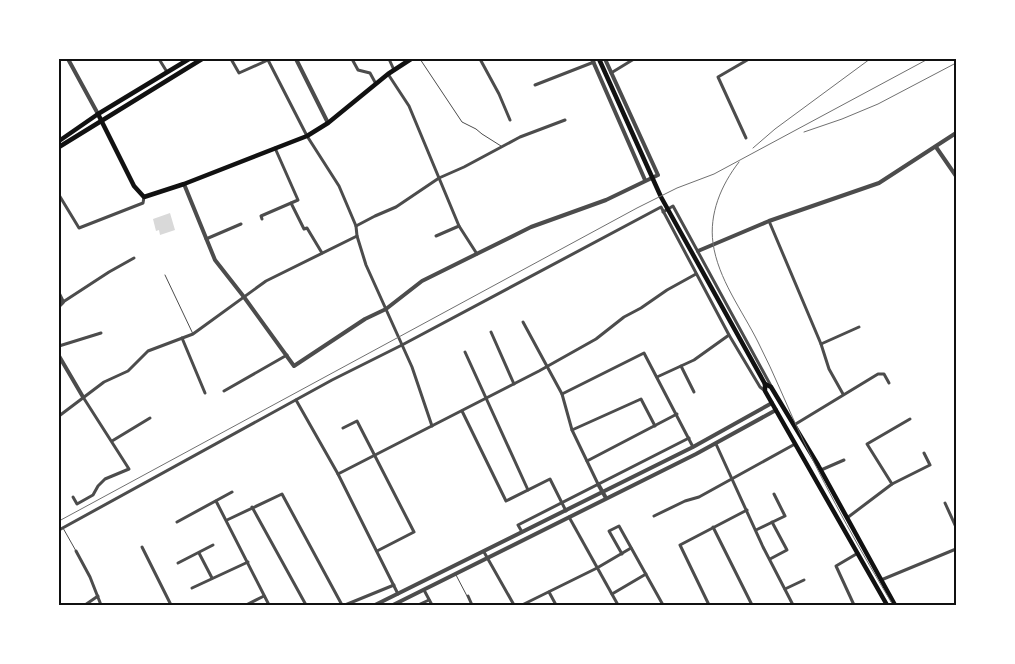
<svg xmlns="http://www.w3.org/2000/svg" width="1015" height="664" font-family="Figtree,sans-serif">
  <style>
    .water { fill: #d9d9d9 }
    .lines { fill: none; stroke-linecap: round; stroke-linejoin: round }
    .service { stroke: #4c4c4c; stroke-width: 1 }
    .minor { stroke: #4c4c4c; stroke-width: 3 }
    .tertiary { stroke: #4c4c4c; stroke-width: 4 }
    .secondary { stroke: #111; stroke-width: 4.5 }
    .primary { stroke: #111; stroke-width: 4.5 }
    .rail { stroke: #707070; stroke-width: 1 }
    .neatline { fill: none; stroke: #111; stroke-width: 2 }
  </style>
  <rect width="100%" height="100%" fill="#fff"/>
  <path class="water" d="M170 213 175 230 160 235 159 230 156 231 153 219Z"/>
  <g class="lines">
    <g class="service">
      <path d="M420 59 462 122 476 129 482 134 501 146"/>
      <path d="M165 275 193 334"/>
      <path d="M63 528 76 551"/>
      <path d="M456 575 467 596"/>
    </g>
    <g class="minor">
      <path d="M159 59 167 72"/>
      <path d="M231 59 239 73 268 60 307 136 339 186 356 226 357 236 366 265 412 367 432 426"/>
      <path d="M352 59 358 70 370 73 376 84"/>
      <path d="M389 59 394 70"/>
      <path d="M480 59 499 94 510 120"/>
      <path d="M611 73 634 59"/>
      <path d="M388 74 409 106 459 226 477 254"/>
      <path d="M535 85 594 62"/>
      <path d="M746 138 718 77 749 59"/>
      <path d="M59 195 79 228 143 203 144 197"/>
      <path d="M291 203 304 229 307 228 322 253"/>
      <path d="M663 212 673 206 771 386"/>
      <path d="M262 219 261 216 298 200 275 148"/>
      <path d="M769 221 821 344 829 369 843 394"/>
      <path d="M356 226 375 216 396 207 439 178 464 167 520 137 565 120"/>
      <path d="M436 236 459 226"/>
      <path d="M206 239 241 224"/>
      <path d="M63 302 109 272 134 258"/>
      <path d="M523 322 562 394 572 430 598 484"/>
      <path d="M491 332 514 384"/>
      <path d="M182 338 205 393"/>
      <path d="M821 344 859 327"/>
      <path d="M59 346 101 333"/>
      <path d="M465 352 528 490"/>
      <path d="M681 366 694 392"/>
      <path d="M657 377 694 360 729 335"/>
      <path d="M224 391 287 355"/>
      <path d="M562 394 644 353 693 447"/>
      <path d="M296 400 338 474 398 594"/>
      <path d="M462 411 506 501 550 479 566 511"/>
      <path d="M59 416 104 382 128 371 148 351 193 334 266 281 357 236"/>
      <path d="M794 425 878 374H884L889 383"/>
      <path d="M343 428 357 421 414 532 377 551"/>
      <path d="M572 430 641 399 655 426"/>
      <path d="M112 441 150 418"/>
      <path d="M716 444 763 547 793 605"/>
      <path d="M587 461 677 414"/>
      <path d="M821 470 844 460"/>
      <path d="M338 474 539 371 596 339 624 317 641 308 667 290 696 274"/>
      <path d="M892 484 867 444 910 419"/>
      <path d="M73 497 77 504 93 495 98 486 105 479 129 469 83 397"/>
      <path d="M216 501 269 605"/>
      <path d="M945 503 956 527"/>
      <path d="M252 507 306 605"/>
      <path d="M654 516 685 501 699 497 795 444"/>
      <path d="M569 517 618 605"/>
      <path d="M847 518 892 484 930 465 924 453"/>
      <path d="M227 520 282 494 342 605"/>
      <path d="M177 522 232 492"/>
      <path d="M713 527 752 605"/>
      <path d="M59 530 332 380 402 345 661 207 729 335 760 387 765 391"/>
      <path d="M756 530 785 516 774 494"/>
      <path d="M522 532 518 525 689 438"/>
      <path d="M142 547 171 605"/>
      <path d="M76 551 90 577 101 605"/>
      <path d="M484 552 514 605"/>
      <path d="M199 553 212 578"/>
      <path d="M622 554 609 531 619 526 663 605"/>
      <path d="M770 559 787 550 772 522"/>
      <path d="M178 563 213 545"/>
      <path d="M881 580 956 549"/>
      <path d="M192 588 248 562"/>
      <path d="M785 589 804 580"/>
      <path d="M424 590 432 605"/>
      <path d="M549 592 556 605"/>
      <path d="M612 594 646 574"/>
      <path d="M468 596 472 605"/>
      <path d="M85 605 98 596"/>
      <path d="M246 605 264 596"/>
      <path d="M345 605 394 585"/>
      <path d="M418 605 429 600"/>
      <path d="M522 605 597 568 631 548"/>
      <path d="M709 605 680 545 747 510"/>
      <path d="M854 605 836 566 858 553"/>
    </g>
    <g class="tertiary">
      <path d="M68 59 98 114"/>
      <path d="M296 59 328 123"/>
      <path d="M592 59 645 180"/>
      <path d="M936 147 956 176"/>
      <path d="M184 184 215 260 244 297 294 366 365 319 386 309 422 281 531 227 606 200 658 175 605 59"/>
      <path d="M698 251 769 221 879 183 956 133"/>
      <path d="M59 294 63 302 59 306"/>
      <path d="M59 356 83 397"/>
      <path d="M598 484 606 498"/>
      <path d="M375 605 693 447 772 403"/>
      <path d="M393 605 696 454 776 410"/>
    </g>
    <path class="secondary" d="M98 114 134 186 144 197 184 184 307 136 328 123 388 74 411 59"/>
    <g class="primary">
      <path d="M599 59 661 197 765 384V391L887 605"/>
      <path d="M59 141 98 114 189 59"/>
      <path d="M59 147 202 59"/>
      <path d="M765 384 771 387 818 465 895 605"/>
    </g>
    <g class="rail">
      <path d="M804 132 842 119 878 104 956 63"/>
      <path d="M753 148 775 129 870 59"/>
      <path d="M739 162C721 185 709 214 713 243 718 279 742 310 758 342 775 375 788 409 804 442 831 498 861 552 893 605"/>
      <path d="M59 521 637 208 677 188 714 174 928 59"/>
    </g>
  </g>
  <rect width="1015" height="664" fill="none" stroke="#ffffff" stroke-width="120"/>
  <rect x="60" y="60" width="895" height="544" class="neatline"/>
</svg>
